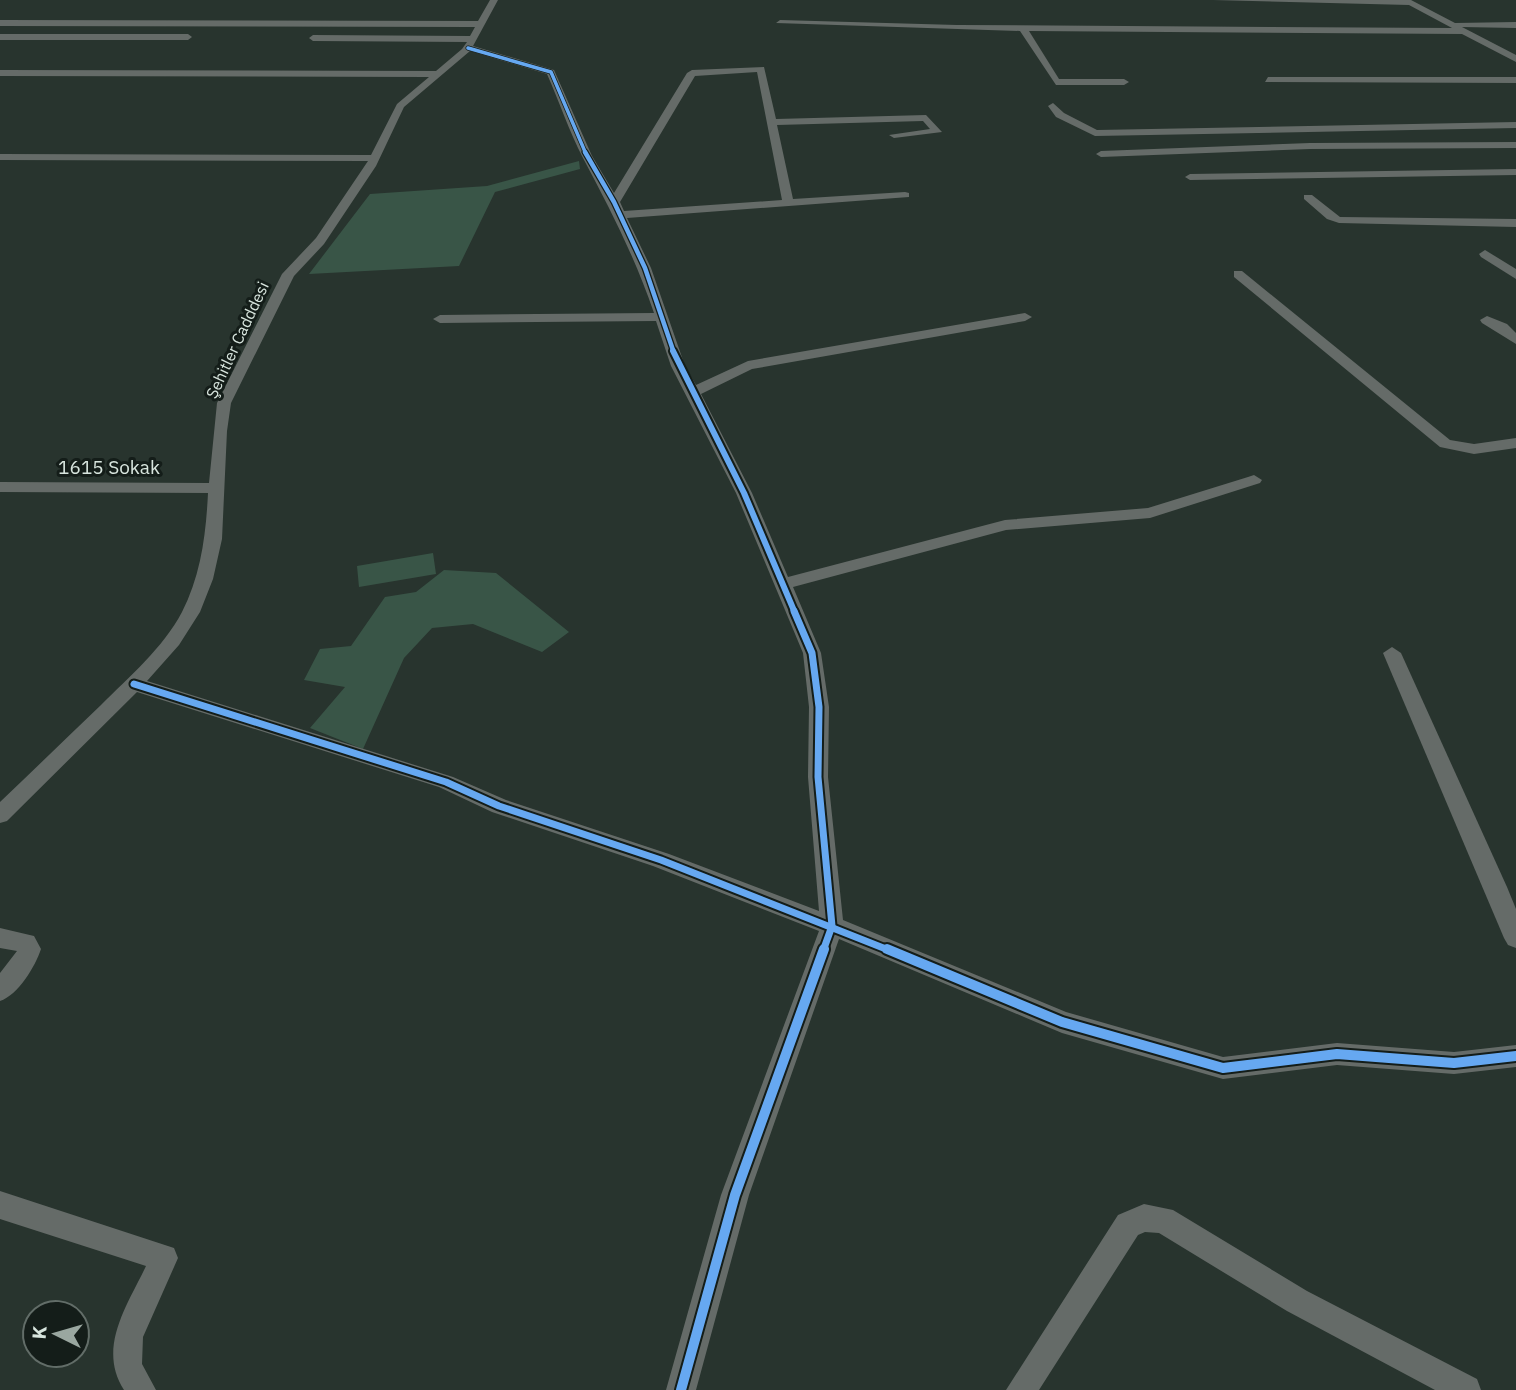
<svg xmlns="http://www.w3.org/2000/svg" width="1516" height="1390" font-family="'IBM Plex Sans',sans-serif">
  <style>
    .green { fill: #395547 }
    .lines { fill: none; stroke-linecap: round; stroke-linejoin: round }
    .minor { fill: #656b68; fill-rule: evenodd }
    .cycleway-far4-casing { stroke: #141d19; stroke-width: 5 }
    .cycleway-far3-casing { stroke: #141d19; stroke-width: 7 }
    .cycleway-far2-casing { stroke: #141d19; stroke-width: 10 }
    .cycleway-far1-casing { stroke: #141d19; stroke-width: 11 }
    .cycleway-casing { stroke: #141d19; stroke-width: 14 }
    .cycleway-far4 { stroke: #66a8f1; stroke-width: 3.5 }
    .cycleway-far3 { stroke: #66a8f1; stroke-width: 4.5 }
    .cycleway-far2 { stroke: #66a8f1; stroke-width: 6 }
    .cycleway-far1 { stroke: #66a8f1; stroke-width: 7 }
    .cycleway { stroke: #66a8f1; stroke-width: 10 }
    .labels { text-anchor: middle; stroke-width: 6; stroke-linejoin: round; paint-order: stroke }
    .far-street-label { font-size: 16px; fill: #d8e5de; stroke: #141d19 }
    .street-label { font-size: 19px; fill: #d8e5de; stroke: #141d19 }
  </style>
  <rect width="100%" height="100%" fill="#28342e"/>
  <g class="green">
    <path d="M579 161 580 169 495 192 459 266 309 274 370 194 487 186Z"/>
    <path d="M433 553 436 574 359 587 357 566Z"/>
    <path d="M444 570 496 573 569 632 542 652 473 624 432 628 404 658 363 749 310 728 345 687 304 680 320 649 351 646 385 597 416 592Z"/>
  </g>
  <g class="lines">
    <g class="minor">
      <path d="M490 0H498L473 46 554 70 592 156 614 193 687 73 692 70 764 67 776 119 926 115 942 132 894 138 889 135 930 129 923 121 777 125 793 199 905 192 909 193V197L627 218 651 268 685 366 696 385 748 361 1025 313 1032 317 1025 321 752 369 701 394 752 493 788 577 1005 520 1148 508 1248 477 1254 475 1262 480 1260 483 1150 518 1006 530 793 587 821 653 829 707 828 777 843 920 1066 1012 1223 1057 1337 1043 1454 1052 1516 1045V1067L1454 1074 1337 1065 1223 1079 1062 1033 839 939 749 1195 696 1390H666L721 1195 819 931 653 866 492 812 439 787 137 692 7 821 0 823V802C34 770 67 737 101 705 129 677 163 648 182 612 201 575 206 534 208 493L0 492V482L209 483 217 403 282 274 316 238 368 161 0 160V154L371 155 397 104 429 77 0 76V70L436 71 462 49 467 42 313 41 309 38 313 35 470 36 475 27 0 26V20L478 21ZM470 51 547 74C559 101 569 131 583 158 610 209 635 257 654 313L440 315 433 319 440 323 656 321 671 366 736 493 803 653 809 707 808 777 819 911 669 854 506 800 453 777 147 681 179 645 200 612 213 579 222 539 227 431 231 403 294 276 324 244 376 166 404 107ZM757 72 782 200 624 211 620 202 695 76Z"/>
      <path d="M1213 0H1411L1455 23 1516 22V28L1462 27 1516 55V62L1462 34 1029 31 1059 79H1124L1129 82 1124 85H1056L1020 31 776 23 780 20 957 25 1452 28 1409 5Z"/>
      <path d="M0 34H188L192 37 188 40H0Z"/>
      <path d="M1268 77H1516V83L1265 82Z"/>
      <path d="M1053 103 1064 113 1097 130 1516 122V128L1095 136 1056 117 1048 106Z"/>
      <path d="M1516 142V148L1310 149 1101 157 1096 154 1101 151 1310 143Z"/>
      <path d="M1516 169V175L1190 180 1185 177 1190 174Z"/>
      <path d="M1304 195H1312L1340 217 1516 219V227L1339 223 1327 219 1304 199Z"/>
      <path d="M1485 250 1516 269V279L1481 257 1479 254Z"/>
      <path d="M1234 271H1242L1450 440 1474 444 1516 438V448L1474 454 1440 447 1234 277Z"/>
      <path d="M1487 316 1507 324 1516 333V344L1482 323 1480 320Z"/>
      <path d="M1392 647 1401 653 1507 887 1516 909V948L1508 945 1504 938 1383 653Z"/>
      <path d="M0 928 34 936 41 949C35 967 18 995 0 1001V973L17 951 0 948Z"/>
      <path d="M0 1191 174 1248 178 1258 143 1337 142 1364 156 1390H124C97 1348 127 1306 146 1266L0 1219Z"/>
      <path d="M1144 1204 1173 1210 1307 1291 1477 1379 1481 1390H1435L1287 1311 1159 1233 1145 1232 1138 1235 1039 1390H1006L1118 1215Z"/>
    </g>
    <g class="cycleway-far4-casing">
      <path id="cycleway-far4" d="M468 48 551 72 586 154"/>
    </g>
    <g class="cycleway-far3-casing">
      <path id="cycleway-far3" d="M585 152 614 202 645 268 674 353"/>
    </g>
    <g class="cycleway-far2-casing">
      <path id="cycleway-far2" d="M673 351 744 493 795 613"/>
    </g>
    <g class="cycleway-far1-casing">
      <g id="cycleway-far1">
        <path d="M794 611 812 653 819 707 818 777 832 926 823 951"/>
        <path d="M134 684 446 782 499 806 661 860 891 951"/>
      </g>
    </g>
    <g class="cycleway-casing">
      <g id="cycleway">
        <path d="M887 949 1062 1022 1223 1068 1337 1054 1454 1063 1516 1056"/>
        <path d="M681 1390 735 1195 824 949"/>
      </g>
    </g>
    <use href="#cycleway-far4" class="cycleway-far4"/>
    <use href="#cycleway-far3" class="cycleway-far3"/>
    <use href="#cycleway-far2" class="cycleway-far2"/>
    <use href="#cycleway-far1" class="cycleway-far1"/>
    <use href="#cycleway" class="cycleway"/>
  </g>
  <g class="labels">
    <g class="far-street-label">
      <text transform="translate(237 340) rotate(-65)" y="6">Şehitler Cadddesi</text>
    </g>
    <g class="street-label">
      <text x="109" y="474">1615 Sokak</text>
    </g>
  </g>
  <g transform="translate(56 1334) rotate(275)"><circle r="33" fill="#141d19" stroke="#626d68" stroke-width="2"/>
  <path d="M0-5L12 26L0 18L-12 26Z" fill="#9aa7a0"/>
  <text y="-10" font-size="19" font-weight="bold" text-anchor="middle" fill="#d8e5de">K</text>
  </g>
</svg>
